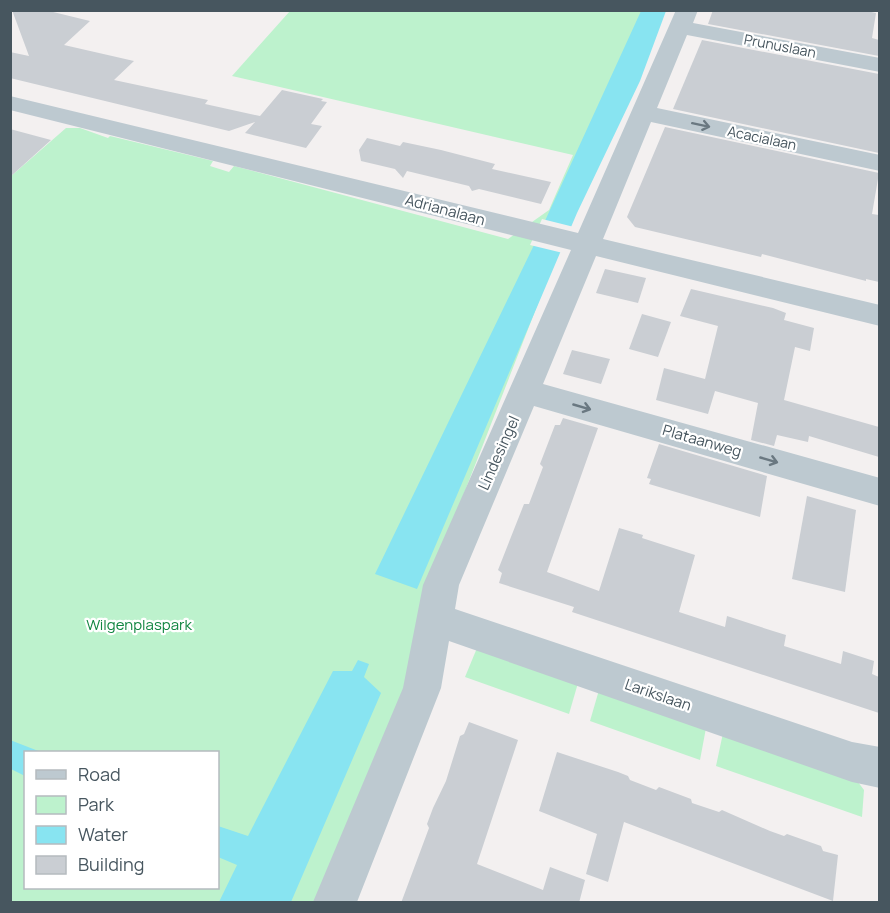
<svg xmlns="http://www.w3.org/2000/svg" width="890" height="913" font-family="Manrope,sans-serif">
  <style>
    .green { fill: #bdf2cd; fill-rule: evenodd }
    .water { fill: #88e4f1 }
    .pier { fill: #f3f0f0 }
    .building { fill: #caced3 }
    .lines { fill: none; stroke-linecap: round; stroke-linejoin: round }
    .minor { fill: #bdc9d0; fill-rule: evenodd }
    .oneway { stroke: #6a7881 }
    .labels { text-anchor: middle; stroke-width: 4.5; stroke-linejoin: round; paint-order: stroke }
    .far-street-label { font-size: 14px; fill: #47565f; stroke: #fff }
    .street-label { font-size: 15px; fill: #47565f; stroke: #fff }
    .park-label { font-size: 15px; fill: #128642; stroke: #fff }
  </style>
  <rect width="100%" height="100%" fill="#f3f0f0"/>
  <g class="green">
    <path d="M290 11H656L624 83 424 596 414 678 321 902H11L10 177 66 128H80L108 138 110 136 213 161 210 166 229 172 234 166 508 239 549 210 573 155 232 76ZM26 752H218V888H26Z"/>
    <path d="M477 648 578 683 569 714 465 677Z"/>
    <path d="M599 690 706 728 700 760 590 721Z"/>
    <path d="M723 733 858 782 864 790 862 817 716 766Z"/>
  </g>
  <g class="water">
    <path d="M641 11H666L640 81 577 213 417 589 375 574 533 247Z"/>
    <path d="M358 660 369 664 364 677 381 693 291 902H219L237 865 218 857V826L248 836 333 671H352Z"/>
    <path d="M10 740 41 752H26L25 776 11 769Z"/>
  </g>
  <path class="pier" d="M542 219 574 227 563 253 530 245Z"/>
  <g class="building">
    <path d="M12 10H45L90 21 64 45 134 61 114 80 208 100 205 104 260 116 282 90 323 99 321 101 327 102 311 124 322 126 306 148 245 133 255 122 229 131 10 78V52L29 56Z"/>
    <path d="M713 10H862L876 13 872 38 879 40V56L708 24Z"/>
    <path d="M702 40 879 74V153L673 109Z"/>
    <path d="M665 127 879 173 872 214 879 215V282L866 279V281L762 254 761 257 635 227 627 217Z"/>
    <path d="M10 129 51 140 10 177Z"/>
    <path d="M367 138 400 146 403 142 441 150 495 164 492 169 551 182 541 204 479 189 472 191 469 186 407 171 403 178 395 169 361 161 359 150Z"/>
    <path d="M605 269 646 278 638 303 596 293Z"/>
    <path d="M691 289 773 308 786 313 784 320 814 328 810 351 795 347 784 400 879 427V457L809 436 808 442 777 435 774 446 751 440 758 403 715 391 708 414 656 400 664 368 705 379 718 326 680 316Z"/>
    <path d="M642 314 671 322 658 357 629 349Z"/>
    <path d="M572 350 610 359 601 384 563 374Z"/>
    <path d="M563 418 598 428 547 572 599 591 619 528 643 535 642 538 695 555 679 612 725 627 727 616 773 631 786 635 784 646 841 664 843 651 874 661 872 674 879 677V713L572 612 574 607 499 583 502 573 498 570 524 504H529L543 467 540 464 555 425H560Z"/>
    <path d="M659 444 767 476 760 517 649 484 651 479 647 478Z"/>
    <path d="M807 496 856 510 845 592 792 579Z"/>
    <path d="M469 722 518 740 477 864 543 890 550 867 585 880 579 903H401L429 828 427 824 433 808 446 781 460 736 464 734Z"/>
    <path d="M557 752 618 772 628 776 630 780 656 790 659 787 691 799 692 803 719 812 722 810 770 831 784 836 787 834 821 846 823 851 838 855 833 901 624 822 608 882 586 874 597 834 539 811Z"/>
  </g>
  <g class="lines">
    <path class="minor" d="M676 10H698L693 23 880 58V72L687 35 657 108 880 155V171L651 122 603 239 880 305V326L596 256 543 384 880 478V506L534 406 459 585 455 609 852 742 880 747V788L852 782 449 641 441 688 357 902H313L403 688 423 585 571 250 10 110V96L578 233Z"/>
  </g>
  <defs><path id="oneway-shaft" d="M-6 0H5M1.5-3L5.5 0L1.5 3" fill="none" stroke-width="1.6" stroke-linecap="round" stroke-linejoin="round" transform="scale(1.5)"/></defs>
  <g class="oneway">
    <use href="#oneway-shaft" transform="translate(701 125) rotate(12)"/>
    <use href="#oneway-shaft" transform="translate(582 407) rotate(16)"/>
    <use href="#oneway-shaft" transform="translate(769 460) rotate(16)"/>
  </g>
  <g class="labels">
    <g class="far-street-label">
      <text transform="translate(780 46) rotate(11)" y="5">Prunuslaan</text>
      <text transform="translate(762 138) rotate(12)" y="5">Acacialaan</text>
    </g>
    <g class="street-label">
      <text transform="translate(445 210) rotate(15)" y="5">Adrianalaan</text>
      <text transform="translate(702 441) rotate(16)" y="5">Plataanweg</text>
      <text transform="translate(499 453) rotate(-66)" y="5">Lindesingel</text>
      <text transform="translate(658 695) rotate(19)" y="5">Larikslaan</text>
    </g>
    <g class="park-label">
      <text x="139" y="630">Wilgenplaspark</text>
    </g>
  </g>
  <rect width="890" height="913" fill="none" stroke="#47565f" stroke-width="24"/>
  <rect x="24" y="751" width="195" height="138" fill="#ffffff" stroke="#b5bbbf" stroke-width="1.5"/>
  <rect x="36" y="770" width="30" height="9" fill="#bdc9d0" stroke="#b5bbbf" stroke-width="1.5"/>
  <text x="78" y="781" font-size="18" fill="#47565f">Road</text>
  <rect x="36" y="796" width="30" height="18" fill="#bdf2cd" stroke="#b5bbbf" stroke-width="1.5"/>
  <text x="78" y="811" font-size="18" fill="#47565f">Park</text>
  <rect x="36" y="826" width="30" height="18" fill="#88e4f1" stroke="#b5bbbf" stroke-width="1.5"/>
  <text x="78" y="841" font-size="18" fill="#47565f">Water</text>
  <rect x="36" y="856" width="30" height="18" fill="#caced3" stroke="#b5bbbf" stroke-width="1.5"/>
  <text x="78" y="871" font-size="18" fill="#47565f">Building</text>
</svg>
